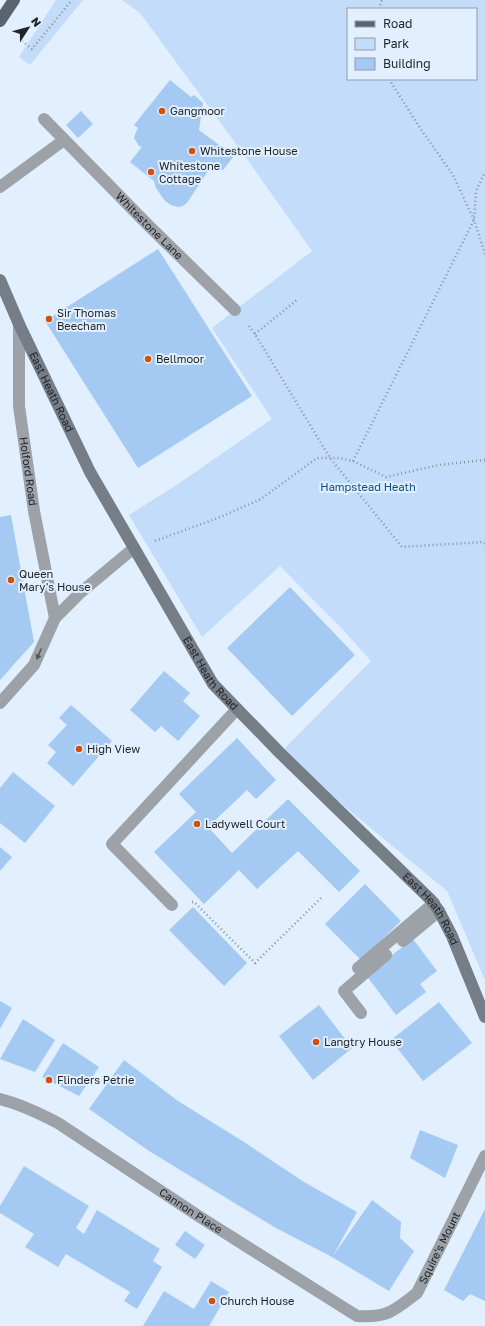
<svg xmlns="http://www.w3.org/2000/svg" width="485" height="1326" font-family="'Golos Text',sans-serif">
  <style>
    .green { fill: #c3dcf9; fill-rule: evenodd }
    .building { fill: #a4caf4 }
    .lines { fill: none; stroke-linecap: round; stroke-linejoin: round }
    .path { stroke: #89939d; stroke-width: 2.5; stroke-dasharray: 1 3; stroke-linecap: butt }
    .lane { stroke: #9ca2a8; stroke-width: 12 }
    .street { stroke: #9ca2a8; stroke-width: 12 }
    .secondary { stroke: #757d86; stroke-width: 12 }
    .primary { stroke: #5a646f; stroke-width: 12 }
    .oneway { fill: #52575c }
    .poi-dot { fill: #d44f0a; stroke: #e1effe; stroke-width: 1.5 }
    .labels { text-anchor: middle; stroke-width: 4; stroke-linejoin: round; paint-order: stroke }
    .poi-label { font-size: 11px; fill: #20252a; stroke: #e1effe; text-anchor: start }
    .street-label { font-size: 11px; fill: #20252a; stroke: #e1effe }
    .park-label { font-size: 11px; fill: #054f8c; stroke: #e1effe }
  </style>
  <rect width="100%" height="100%" fill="#e1effe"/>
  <g class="green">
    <path d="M56 0H83L30 65 19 57Z"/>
    <path d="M122 0H485V980L447 891 280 753 371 661 344 631 280 566 202 637 129 515 178 484 272 419 212 328 312 251 242 152 140 13ZM348 9H476V79H348Z"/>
  </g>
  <g class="building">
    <path d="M170 80 191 97 194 95 203 103 199 130 234 156 223 170 208 171 187 203 183 206 178 207 171 205 165 201 156 188 154 181 130 162 142 147 139 146 134 138 136 132 138 128 134 125Z"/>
    <path d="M81 111 93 124 78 138 66 125Z"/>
    <path d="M158 249 252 396 138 468 45 321Z"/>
    <path d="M11 515 34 642 0 680V517Z"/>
    <path d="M290 587 355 655 292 716 227 648Z"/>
    <path d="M164 671 190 693 183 701 200 716 178 741 161 726 155 732 130 710Z"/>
    <path d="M71 705 112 741 73 786 47 763 56 752 48 745 67 725 59 718Z"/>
    <path d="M237 738 276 780 256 799 247 790 208 827 232 853 288 799 360 871 339 892 298 851 257 889 239 870 204 904 154 852 196 812 179 794Z"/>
    <path d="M13 772 55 806 25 843 0 823V788Z"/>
    <path d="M0 847 12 857 0 871Z"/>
    <path d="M365 884 401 921 361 960 325 924Z"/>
    <path d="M193 907 247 963 224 986 169 930Z"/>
    <path d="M413 939 437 971 420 984 426 992 396 1015 366 975Z"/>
    <path d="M0 1001 12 1008 0 1029Z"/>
    <path d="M439 1002 472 1043 423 1081 391 1040Z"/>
    <path d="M319 1005 352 1048 313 1080 279 1036Z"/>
    <path d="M23 1019 55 1040 35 1072 0 1059Z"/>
    <path d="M63 1043 99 1067 79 1096 42 1077Z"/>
    <path d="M124 1060 178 1101 244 1142 304 1182 357 1212 333 1256 372 1200 401 1222 400 1238 414 1251 389 1291 332 1257 276 1228 213 1190 149 1151 89 1109Z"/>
    <path d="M420 1130 458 1145 445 1178 410 1158Z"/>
    <path d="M24 1166 89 1206 76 1228 84 1234 97 1210 160 1249 153 1261 162 1267 137 1309 124 1301 130 1292 66 1254 58 1267 25 1247 34 1234 0 1213V1206Z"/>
    <path d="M485 1209V1301L470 1294 463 1301 444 1290Z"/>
    <path d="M185 1231 205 1245 195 1259 175 1245Z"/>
    <path d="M211 1281 229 1292 209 1326H143L164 1291 194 1309Z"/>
  </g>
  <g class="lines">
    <g class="path">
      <path d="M379 9 382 0"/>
      <path d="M22 41 32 49 72 0"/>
      <path d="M389 79 418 125 453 175 474 220 485 254"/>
      <path d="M249 326 255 334 330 458 402 547 483 542 485 544"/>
      <path d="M255 334 298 299"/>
      <path d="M353 461 474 220 476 191 485 172"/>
      <path d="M155 541 218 518 261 499 317 458H339L353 461 386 477 439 465 485 460"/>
      <path d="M192 902H194L255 963 321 898"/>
    </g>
    <g class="lane">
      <path d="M172 905 112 844 237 709"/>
      <path d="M403 941 439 911"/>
      <path d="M358 968 434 903"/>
      <path d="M361 1013 344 991 386 955"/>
    </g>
    <g class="street">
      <path id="s1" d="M44 119 148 225 235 310"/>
      <path d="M0 187 64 140"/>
      <path id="s2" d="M19 324V406L34 511 55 618 80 593 134 548"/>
      <path d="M0 703 34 665 55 618"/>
      <path id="s3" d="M0 1099C20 1104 39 1113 58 1123L200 1217 357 1316C387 1318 394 1311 417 1293L485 1156"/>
    </g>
    <path class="secondary" id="s4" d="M0 280 19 324 90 472 213 684 280 753 431 900 439 911 452 936 485 1017"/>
    <path class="primary" d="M0 21 14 0"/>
  </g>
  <defs><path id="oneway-solid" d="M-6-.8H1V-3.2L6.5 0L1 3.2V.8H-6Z"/></defs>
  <use class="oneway" href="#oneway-solid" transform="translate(39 654) rotate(113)"/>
  <g class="poi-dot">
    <circle cx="162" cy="111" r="4"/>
    <circle cx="192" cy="151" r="4"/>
    <circle cx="151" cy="172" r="4"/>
    <circle cx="49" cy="319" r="4"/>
    <circle cx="148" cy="359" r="4"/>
    <circle cx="11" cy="580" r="4"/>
    <circle cx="79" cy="749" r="4"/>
    <circle cx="197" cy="824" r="4"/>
    <circle cx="316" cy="1042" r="4"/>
    <circle cx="49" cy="1080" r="4"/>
    <circle cx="212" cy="1301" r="4"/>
  </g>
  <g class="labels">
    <g class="poi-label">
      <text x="170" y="115">Gangmoor</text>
      <text x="200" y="155">Whitestone House</text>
      <text x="159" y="170">Whitestone<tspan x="159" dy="13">Cottage</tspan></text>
      <text x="57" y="317">Sir Thomas<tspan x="57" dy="13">Beecham</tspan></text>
      <text x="156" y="363">Bellmoor</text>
      <text x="19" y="578">Queen<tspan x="19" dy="13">Mary's House</tspan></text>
      <text x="87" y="753">High View</text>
      <text x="205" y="828">Ladywell Court</text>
      <text x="324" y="1046">Langtry House</text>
      <text x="57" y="1084">Flinders Petrie</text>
      <text x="220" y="1305">Church House</text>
    </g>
    <g class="street-label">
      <text dy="4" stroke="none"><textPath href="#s1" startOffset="150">Whitestone Lane</textPath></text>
      <text dy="4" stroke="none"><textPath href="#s4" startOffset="123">East Heath Road</textPath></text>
      <text dy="4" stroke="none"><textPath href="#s2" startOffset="148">Holford Road</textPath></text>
      <text dy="4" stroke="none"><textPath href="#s4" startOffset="447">East Heath Road</textPath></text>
      <text dy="4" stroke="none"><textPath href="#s4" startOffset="771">East Heath Road</textPath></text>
      <text dy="4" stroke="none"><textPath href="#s3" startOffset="222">Cannon Place</textPath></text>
      <text dy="4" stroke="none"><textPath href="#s3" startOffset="536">Squire's Mount</textPath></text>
    </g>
    <g class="park-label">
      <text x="368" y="491">Hampstead Heath</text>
    </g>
  </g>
  <rect x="347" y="8" width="130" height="72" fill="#e1effe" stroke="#949ea9"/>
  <rect x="355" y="21" width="20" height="6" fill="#5a646f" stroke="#949ea9"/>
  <text x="383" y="28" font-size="12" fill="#20252a">Road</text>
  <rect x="355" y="38" width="20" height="12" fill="#c3dcf9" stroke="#949ea9"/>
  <text x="383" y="48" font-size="12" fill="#20252a">Park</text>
  <rect x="355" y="58" width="20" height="12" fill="#a4caf4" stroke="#949ea9"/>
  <text x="383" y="68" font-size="12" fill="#20252a">Building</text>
  <g transform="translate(28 28) rotate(54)" stroke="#e1effe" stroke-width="3" paint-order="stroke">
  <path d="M0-3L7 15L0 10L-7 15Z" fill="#20252a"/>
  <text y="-6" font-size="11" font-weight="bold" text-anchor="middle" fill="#20252a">N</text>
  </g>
</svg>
